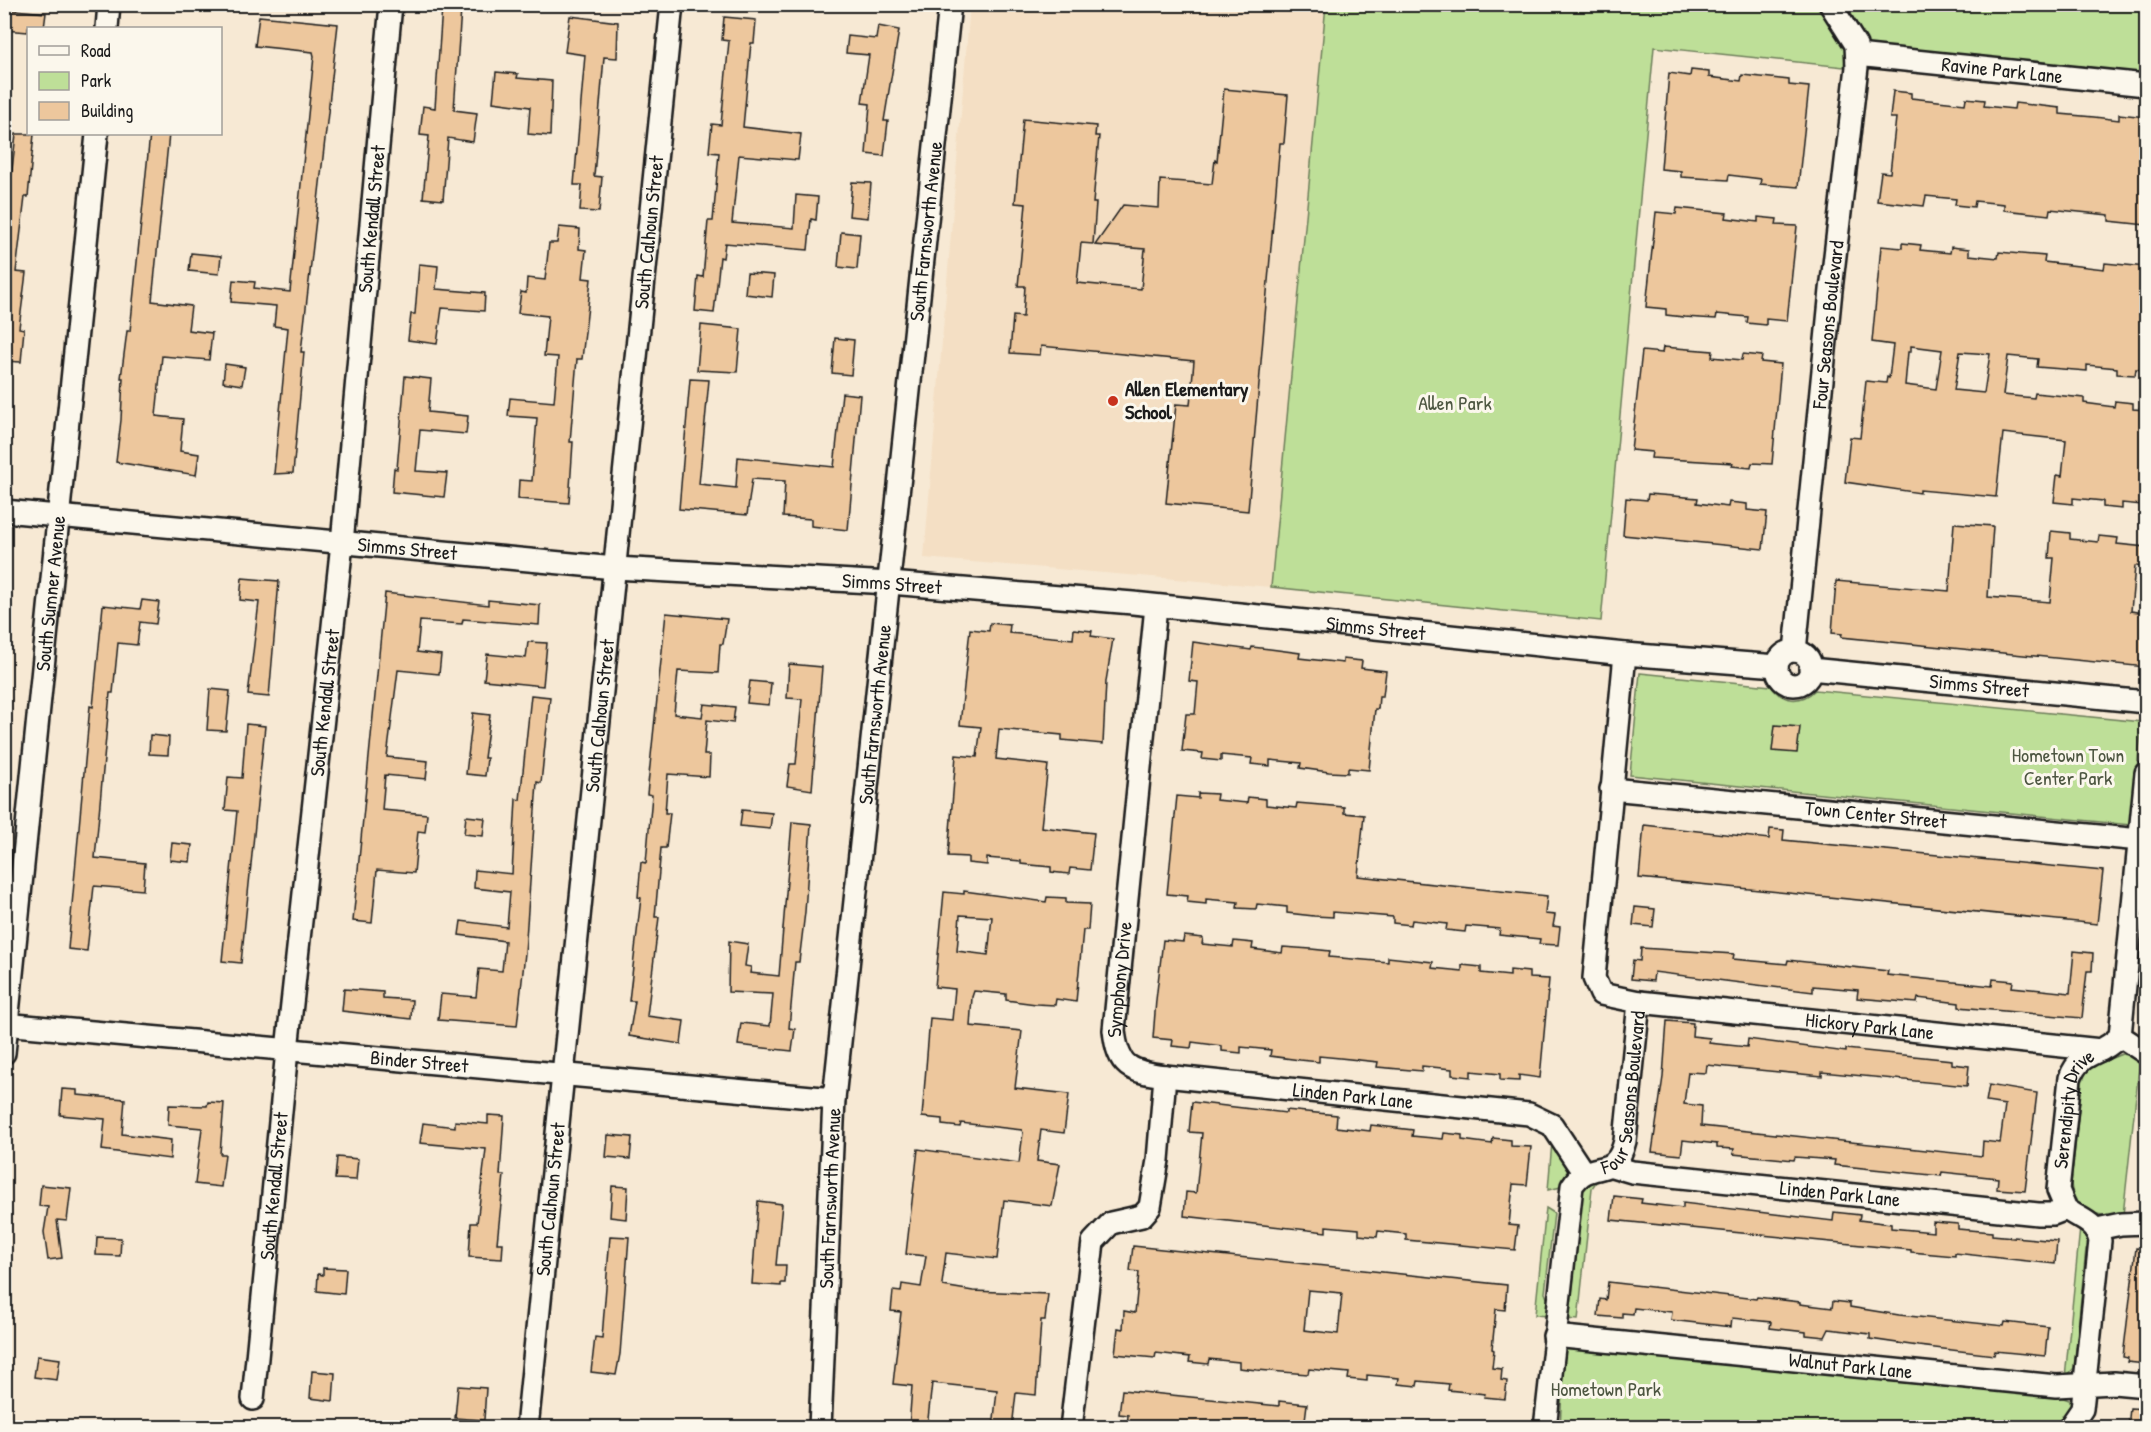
<svg xmlns="http://www.w3.org/2000/svg" width="2151" height="1432" font-family="'Patrick Hand',sans-serif">
  <style>
    .built { fill: #f4dfc4 }
    .green { fill: #bedf98; stroke: #6d7e5a; stroke-width: 1.5 }
    .building { fill: #edc79d; stroke: #1c1c1c; stroke-width: 1.5; fill-rule: evenodd }
    .lines { fill: none; stroke-linecap: round; stroke-linejoin: round }
    .minor-casing { stroke: #1c1c1c; stroke-width: 26 }
    .minor { stroke: #fbf7ec; stroke-width: 21 }
    .poi-dot { fill: #c8321e; stroke: #fbf7ec; stroke-width: 2 }
    .labels { text-anchor: middle; stroke-width: 6; stroke-linejoin: round; paint-order: stroke }
    .street-label { font-size: 20px; fill: #1c1c1c; stroke: #fbf7ec }
    .poi-label { font-size: 20px; font-weight: bold; fill: #1c1c1c; stroke: #fbf7ec; text-anchor: start }
    .park-label { font-size: 20px; fill: #4d5641; stroke: #fbf7ec }
  </style>
  <rect width="100%" height="100%" fill="#f7e9d4"/>
  <filter id="ink" filterUnits="userSpaceOnUse"><feTurbulence type="fractalNoise" baseFrequency=".0167" numOctaves="2"/><feDisplacementMap in="SourceGraphic" scale="12" xChannelSelector="R" yChannelSelector="G"/><feConvolveMatrix kernelMatrix="1 2 1 2 8 2 1 2 1" color-interpolation-filters="sRGB"/></filter>
  <g filter="url(#ink)">
    <path class="built" d="M970 5H1326L1271 587 924 558Z"/>
    <g class="green">
      <path d="M1326 5H2146V75L1847 44 1844 67 1654 47 1601 621 1271 587Z"/>
      <path d="M1640 673 1771 686C1782 702 1801 704 1815 690L2142 722 2131 825 1630 775Z"/>
      <path d="M2122 1054 2140 1059 2123 1215C2098 1217 2074 1213 2071 1184L2082 1082 2089 1067Z"/>
      <path d="M1552 1142 1569 1168 1561 1187 1548 1190Z"/>
      <path d="M1615 1176 1596 1182 1592 1188 1578 1320 1565 1319 1566 1304H1571L1581 1208 1578 1197 1586 1179Z"/>
      <path d="M1546 1208 1554 1213 1545 1293 1549 1303 1548 1316 1535 1315Z"/>
      <path d="M2080 1228 2085 1233 2089 1249H2086L2074 1368 2065 1378Z"/>
      <path d="M1569 1346 2058 1396 2069 1400 2073 1404 2061 1428H1560L1564 1351Z"/>
    </g>
    <g class="building">
      <path d="M442 7 461 9 454 110 477 113 473 142 448 138 443 200 423 198 429 136 420 135 423 106 435 108Z"/>
      <path d="M4 9 46 13 44 28H28V32L4 30Z"/>
      <path d="M259 16 338 24 301 352H304L293 473 274 474 288 328 274 326 276 306 231 302 233 280 255 282 254 288 290 292 314 56 313 52 255 46Z"/>
      <path d="M570 16 618 22 617 58 604 57 594 176 602 177 599 212 580 211 582 185H574L585 55 565 52Z"/>
      <path d="M724 17 756 20 754 43H751L743 127 801 134 798 160 739 155 732 223 794 228 796 195 818 197 816 220 811 219 808 250 725 243 723 258 720 257 714 313 695 311 698 276 703 277 708 221H713L719 153 709 152 712 124 721 125 729 41 722 40Z"/>
      <path d="M878 26 899 30 884 121H888L884 156 866 154 870 104 862 103 869 55 846 53 848 36 876 39Z"/>
      <path d="M1691 70 1709 72V77L1741 81 1742 75 1771 78 1789 80V85L1809 87 1798 187 1760 184 1761 179 1729 175 1728 180 1681 177V171L1661 169 1669 73 1690 76Z"/>
      <path d="M496 72 518 74 517 78 552 81 550 136 528 134 530 107 493 102Z"/>
      <path d="M1224 89 1288 95 1284 143H1280L1248 511 1166 503 1176 404 1190 405 1194 361 1041 346 1040 355 1010 353 1013 316 1023 317 1025 286H1018L1026 204 1015 203 1023 119 1096 126 1095 136H1099L1093 203H1096L1093 244 1081 243 1077 283 1141 289 1145 249 1095 245 1123 205 1159 208 1160 180 1212 184 1215 160 1217 161Z"/>
      <path d="M1893 91 1911 93V98L1965 104 1966 98 1985 100 1984 106 2014 109 2015 103 2060 108V114L2094 117 2119 120V114L2146 117V225L2109 221V215L2050 209 2049 215 2004 210V204L1975 201 1974 207 1955 205 1956 199 1926 196 1924 206 1877 201 1881 172 1890 173 1896 118H1890Z"/>
      <path d="M16 134H34L28 197H25L16 272 26 273 19 328 24 329 21 362 4 361V214H7Z"/>
      <path d="M150 134H169L152 301 191 306 188 330 212 333 209 360 162 356 156 416 183 419 180 451 199 454 196 475 116 462 121 420 123 378H121L127 331H130Z"/>
      <path d="M852 182 871 183 868 218 849 216Z"/>
      <path d="M1677 208 1727 213 1726 218 1758 222V217L1777 219 1776 225 1797 226 1787 321 1766 319V325L1747 323 1748 317 1717 314 1716 319 1684 317 1666 315V309L1646 307 1656 212 1676 214Z"/>
      <path d="M559 227 580 229 579 249 586 250 583 278 591 279 582 359H577L570 442H573L569 503 518 499 519 480 532 481 537 418 508 416 510 398 554 402 558 357 544 356 548 316 518 313 521 292 526 293 527 278 545 280 549 243H557Z"/>
      <path d="M841 232 860 234 857 269 838 267Z"/>
      <path d="M1902 243 1921 245 1920 250 1950 253 1951 247 1969 249V255L1998 258 1999 252 2045 256 2044 262 2104 269 2105 263 2146 267V371L2136 369 2135 375 2117 374V368L2087 365V371L2037 367 2038 359 2008 356 2003 395 2034 398 2035 393 2084 398V403L2114 407 2115 401 2133 403V409L2146 410V464L2142 505 2122 503V509L2103 507V501L2073 498V504L2054 502 2057 475 2062 476 2066 440 2003 433 1996 497 1920 490V493L1845 482 1850 437 1860 438 1866 381 1886 383 1887 377 1889 378 1893 345 1872 342 1881 246 1902 248ZM1911 346 1942 350 1936 389 1905 385 1908 352H1911ZM1960 352 1990 354 1984 393 1954 390Z"/>
      <path d="M191 253 221 256 219 274 189 271Z"/>
      <path d="M419 264 438 266 436 289 485 293 484 311 442 308 437 344 408 340 411 314H415Z"/>
      <path d="M747 273 774 275 772 297 745 294Z"/>
      <path d="M701 325 741 329 737 372 697 370Z"/>
      <path d="M835 338 854 340 851 375 832 373Z"/>
      <path d="M1663 347 1713 351 1712 357 1742 360 1743 354 1762 356 1761 362 1781 364 1772 464 1752 463 1751 468 1732 466 1733 463 1651 458 1652 452 1631 450 1642 351 1662 353Z"/>
      <path d="M225 364 245 367 242 385 223 382Z"/>
      <path d="M405 376 431 379 428 412 468 416 466 434 420 430 416 471 447 473 444 497 392 492 394 468 397 469Z"/>
      <path d="M690 379 709 380 699 484 736 488 738 457 834 467 842 393 860 395 848 530 811 526V519L783 517 785 481 752 479 747 515 679 509Z"/>
      <path d="M1648 494 1698 498 1697 503 1728 507 1729 502 1747 504V510L1767 512 1763 549 1623 535 1626 498 1647 500Z"/>
      <path d="M1954 523 1993 526 1988 597 2050 602 2054 558H2049L2051 531 2070 533V539L2098 542 2099 536 2118 538 2117 544 2146 547V567L2135 566 2131 611 2146 613V667L1841 637 1842 634 1832 633 1836 581 1949 591Z"/>
      <path d="M242 578 279 581 269 697 248 695 259 602 240 600Z"/>
      <path d="M385 593 488 605V600L540 605 539 625 463 619 462 624 420 621 417 652 441 655 439 674 398 670 387 757 428 761 426 779 385 775 382 810 427 814 425 832 418 831 414 873 377 870 372 923 353 921Z"/>
      <path d="M142 600 159 602 156 624 140 622 137 645 118 643 113 693H110L95 858 145 863 143 890 94 886 87 951 68 949 90 706 93 707 103 605 140 609Z"/>
      <path d="M666 613 727 619 723 644H720L718 673 678 671 674 714 702 717 704 704 735 707 733 723 707 720 704 755H710L709 777 668 774 665 813H670L666 848H661L655 917H659L647 1016 684 1021 681 1044 629 1036 635 1001H629L641 898 638 897 641 862 646 863 652 795 647 794Z"/>
      <path d="M990 623 1010 625 1009 633 1073 639 1074 629 1092 631 1091 636 1113 639 1106 681 1103 744 1062 740V735L999 729 996 759 1048 765 1041 827 1094 833 1090 870 1070 868 1069 874 1051 872V867L1021 864V861L987 858V865L968 863V857L948 856 956 755 977 757 981 727 960 725 970 629 989 631Z"/>
      <path d="M528 642 547 643 543 686 484 680 487 654 526 658Z"/>
      <path d="M1193 642 1251 650 1252 647 1270 649 1300 653 1299 658 1343 663V659L1362 661 1361 668 1386 671 1383 696H1379L1378 709H1375L1369 770 1348 768V773L1329 772 1300 768 1301 763 1270 760V766L1251 764 1252 758 1221 755V761L1202 759 1203 753 1182 751 1186 714H1195L1198 682 1189 681Z"/>
      <path d="M789 664 822 667 812 790 787 786 790 764H796L802 699 787 698Z"/>
      <path d="M750 681 771 683 769 705 747 703Z"/>
      <path d="M210 689 230 691 226 731 207 730Z"/>
      <path d="M531 695 550 697 541 783 537 782 525 953 517 1026 438 1020 441 994 476 997 479 969 502 971 505 941 459 935 461 921 507 927 510 892 474 888 475 870 512 874 516 799 520 800Z"/>
      <path d="M473 713 490 715 484 758H487L485 776 466 774Z"/>
      <path d="M246 724 265 726 241 963 222 961 237 811 225 810 228 777 242 778Z"/>
      <path d="M1775 725 1800 727 1797 753 1772 751Z"/>
      <path d="M150 735 169 737 168 755 149 754Z"/>
      <path d="M1198 793 1217 794 1216 800 1247 803 1248 797 1266 799V805L1296 808 1297 803 1344 807V813L1364 815 1358 876 1547 896 1545 914 1555 915 1553 926 1560 927 1558 945 1539 944 1540 939 1499 935 1500 929 1466 926 1465 932 1446 930 1447 924 1412 920 1411 925 1393 923V917L1333 912V917L1314 916 1287 913V907L1257 904 1256 909 1237 908 1238 902 1206 899V904L1187 902 1188 896 1167 894 1177 796 1198 798Z"/>
      <path d="M742 810 772 813 770 829 740 826Z"/>
      <path d="M466 816 485 818 483 836 464 834Z"/>
      <path d="M792 822 811 824 805 912 799 962H795L789 1028 795 1029 792 1051 738 1045 741 1023 770 1026 773 994 728 992 729 941 748 944 745 966 751 967 750 973 779 976Z"/>
      <path d="M1644 825 1769 839 1770 829 1784 830 1783 840 2103 871 2097 924 1639 878Z"/>
      <path d="M172 843 192 845 190 862 170 860Z"/>
      <path d="M964 891 1046 902 1047 897 1066 898V903L1090 904 1088 930H1083L1076 1002 1056 999 1055 1005 1036 1004 1006 1000V994L974 991 972 997 970 1026 1022 1031 1015 1088 1069 1094 1064 1133 1041 1130 1037 1161 1060 1164 1052 1206 1004 1200 997 1259 946 1253 942 1284 943 1286 973 1291 1048 1294 1045 1320H1041L1036 1395 1016 1393 1012 1428H993L997 1390 932 1383 927 1428H909L912 1386 893 1384 901 1312 891 1311 893 1291 901 1292 902 1284 921 1287 926 1256 906 1254 918 1149 1019 1163 1023 1133 1022 1130 961 1123 960 1127 942 1125V1119L922 1117 930 1018 952 1020 955 989 935 987 944 892 964 894ZM960 915 992 917 988 955 957 951Z"/>
      <path d="M1635 907 1655 909 1653 927 1633 925Z"/>
      <path d="M1184 936 1203 938 1202 944 1233 947 1234 941 1253 943 1252 949 1282 953 1283 947 1311 949 1330 951 1329 957 1388 962V957L1433 962 1432 968 1462 971V965L1481 967V973L1510 976V970L1529 972V978L1549 979 1540 1078 1519 1075V1081L1500 1080V1074L1471 1071V1077L1452 1075V1069L1422 1066V1071L1377 1067 1378 1062 1340 1058 1319 1056V1062L1300 1060 1270 1056 1271 1050 1241 1047V1053L1222 1051V1046L1192 1042 1191 1048 1172 1046 1173 1040 1153 1038 1156 1000 1163 940 1183 942Z"/>
      <path d="M1641 948 1734 954 1733 959 1787 964 1788 960 1888 971 1887 975 1992 986 1993 979 2013 981 2012 987 2070 993 2074 951 2093 953 2092 971H2087L2082 1018 1959 1007V1003L1918 998 1917 1003 1857 998 1858 990 1813 986V992L1654 972 1653 981 1631 979 1633 960 1640 961Z"/>
      <path d="M344 989 383 992V998L412 1000 411 1019 342 1011Z"/>
      <path d="M1667 1021 1693 1023 1692 1036 1710 1038 1709 1043 1747 1047 1748 1039 1846 1052V1049L1952 1060V1064L1969 1066 1967 1086 1822 1072V1076L1707 1065 1706 1073 1688 1072 1684 1104 1702 1106 1701 1126 1982 1156 1983 1141 2000 1143 2005 1105 1986 1102 1989 1085 2037 1093 2025 1191 1997 1189 1998 1178 1942 1172 1941 1176 1834 1165 1835 1160 1795 1157 1794 1160 1733 1154 1734 1149 1717 1148V1144L1683 1140 1681 1155 1652 1152 1663 1077Z"/>
      <path d="M62 1089 77 1090V1095L125 1099 122 1134 171 1140 170 1159 102 1150 105 1119 60 1115Z"/>
      <path d="M208 1102 224 1103 220 1154H225L221 1187 195 1184 202 1128 168 1125 169 1105 207 1106Z"/>
      <path d="M1192 1102 1286 1113V1110L1337 1115 1336 1127 1370 1131 1371 1125 1413 1130 1412 1136 1443 1139 1444 1133 1462 1135V1140L1492 1144 1493 1138 1511 1140V1146L1531 1147 1527 1185 1513 1184 1509 1225 1518 1226 1515 1250 1406 1240V1234L1378 1231 1377 1237 1359 1235V1229L1326 1226V1232L1184 1216 1186 1192 1196 1193 1202 1133 1189 1132Z"/>
      <path d="M488 1115 504 1116 500 1175H504L497 1243H503L502 1259 469 1257 471 1223H477L486 1149 420 1143 423 1123 455 1127V1121L488 1124Z"/>
      <path d="M608 1135 632 1137 630 1159 606 1157Z"/>
      <path d="M337 1157 358 1159 356 1180 335 1179Z"/>
      <path d="M41 1185 71 1188 67 1221 57 1220 62 1258 48 1260 44 1232 48 1207 39 1206Z"/>
      <path d="M612 1186 628 1187 626 1219 610 1217Z"/>
      <path d="M1614 1196 1642 1199 1641 1203 1683 1208V1203L1833 1221 1834 1212 1860 1215 1859 1220 1891 1224V1228L1933 1232V1222L1958 1224V1229L1992 1232V1235L2057 1241 2055 1264 1955 1253V1256L1911 1252V1250L1611 1220Z"/>
      <path d="M758 1201 782 1204 776 1265H786L785 1283H781V1286L752 1284Z"/>
      <path d="M610 1236 629 1237 620 1354 616 1375 591 1372 595 1337 602 1338Z"/>
      <path d="M97 1237 121 1238 120 1256 96 1255Z"/>
      <path d="M1133 1246 1507 1285 1505 1310 1496 1309 1492 1349 1494 1350 1492 1368 1502 1369 1501 1380 1507 1381 1505 1399 1484 1397 1485 1394 1448 1390 1449 1384 1418 1381 1417 1386 1398 1384 1399 1378 1367 1375V1381L1348 1379 1349 1373 1309 1369 1308 1374 1257 1370 1239 1368V1362L1209 1359 1208 1364 1189 1362 1190 1357 1156 1353 1155 1358 1115 1354 1118 1328 1123 1329 1124 1311 1135 1313 1139 1272 1130 1271ZM1308 1290 1342 1293 1338 1334 1304 1330Z"/>
      <path d="M2136 1248 2146 1249V1364L2127 1362 2128 1358 2123 1357Z"/>
      <path d="M323 1268 346 1269 344 1294 317 1291 318 1274 323 1275Z"/>
      <path d="M1608 1282 1756 1299 1757 1297 1800 1302V1304L1832 1308 1833 1301 1850 1303V1307L1899 1315 2004 1326 2005 1322 2048 1327 2045 1356 1995 1351 1994 1355 1918 1346 1870 1339V1334L1829 1329 1825 1337 1806 1335V1332L1770 1328 1771 1322 1732 1318 1731 1327 1671 1320 1672 1312 1634 1308 1633 1314 1622 1313V1318L1598 1316 1600 1299 1606 1300Z"/>
      <path d="M37 1356 60 1359 57 1380 34 1377Z"/>
      <path d="M312 1371 335 1373 333 1401 310 1398Z"/>
      <path d="M458 1386 486 1388 484 1420 455 1418Z"/>
      <path d="M1122 1390 1279 1406V1401L1307 1404 1304 1428H1127L1128 1415 1119 1414Z"/>
      <path d="M2130 1408 2146 1409V1428H2128Z"/>
    </g>
    <g class="lines">
      <g class="minor-casing">
        <g id="minor">
          <path d="M107 28 109 4"/>
          <path id="s1" d="M1857 55 2146 85"/>
          <path id="s2" d="M4 511 615 568 890 583 1133 603 1625 654 1777 666"/>
          <path id="s3" d="M1795 651 1831 290 1857 67 1856 45 1830 4"/>
          <circle cx="1794" cy="668" r="17"/>
          <path id="s4" d="M1810 669 2146 702"/>
          <path id="s5" d="M1611 789 2140 840"/>
          <path id="s6" d="M1639 1002 2101 1050"/>
          <path id="s7" d="M4 1024 834 1099"/>
          <path d="M2120 1036 2146 1053"/>
          <path id="s8" d="M4 1053 97 134"/>
          <path id="s9" d="M1165 1076 1529 1114 1552 1125 1583 1172"/>
          <path id="s10" d="M1612 1166 1632 1172 2038 1214H2053L2066 1209"/>
          <path d="M2097 1229 2121 1224 2146 1223"/>
          <path id="s11" d="M1554 1336 2056 1386 2114 1383 2146 1386"/>
          <path id="s12" d="M253 1399 287 1050 342 543 391 4"/>
          <path id="s13" d="M527 1428 672 4"/>
          <path id="s14" d="M820 1428 834 1099 950 4"/>
          <path id="s15" d="M1071 1428 1093 1242 1111 1223 1142 1216 1150 1207 1158 1160 1165 1076C1130 1071 1118 1068 1114 1030L1156 606"/>
          <path id="s16" d="M1545 1428 1572 1186C1591 1156 1615 1183 1625 1141L1639 1002 1601 994 1594 978 1625 654"/>
          <path id="s17" d="M2069 1428 2082 1409 2100 1241C2095 1221 2081 1220 2066 1209L2058 1190 2070 1078C2080 1050 2102 1056 2120 1036L2146 773"/>
        </g>
      </g>
      <use href="#minor" class="minor"/>
    </g>
  </g>
  <circle class="poi-dot" cx="1113" cy="401" r="6"/>
  <g class="labels">
    <g class="street-label">
      <text dy="7" stroke="none"><textPath href="#s1" startOffset="146">Ravine Park Lane</textPath></text>
      <text dy="7" stroke="none"><textPath href="#s12" startOffset="1186">South Kendall Street</textPath></text>
      <text dy="7" stroke="none"><textPath href="#s14" startOffset="1202">South Farnsworth Avenue</textPath></text>
      <text dy="7" stroke="none"><textPath href="#s13" startOffset="1202">South Calhoun Street</textPath></text>
      <text dy="7" stroke="none"><textPath href="#s3" startOffset="328">Four Seasons Boulevard</textPath></text>
      <text dy="7" stroke="none"><textPath href="#s2" startOffset="405">Simms Street</textPath></text>
      <text dy="7" stroke="none"><textPath href="#s2" startOffset="891">Simms Street</textPath></text>
      <text dy="7" stroke="none"><textPath href="#s8" startOffset="462">South Sumner Avenue</textPath></text>
      <text dy="7" stroke="none"><textPath href="#s2" startOffset="1377">Simms Street</textPath></text>
      <text dy="7" stroke="none"><textPath href="#s4" startOffset="170">Simms Street</textPath></text>
      <text dy="7" stroke="none"><textPath href="#s12" startOffset="700">South Kendall Street</textPath></text>
      <text dy="7" stroke="none"><textPath href="#s14" startOffset="716">South Farnsworth Avenue</textPath></text>
      <text dy="7" stroke="none"><textPath href="#s13" startOffset="716">South Calhoun Street</textPath></text>
      <text dy="7" stroke="none"><textPath href="#s5" startOffset="266">Town Center Street</textPath></text>
      <text dy="7" stroke="none"><textPath href="#s15" startOffset="518">Symphony Drive</textPath></text>
      <text dy="7" stroke="none"><textPath href="#s6" startOffset="232">Hickory Park Lane</textPath></text>
      <text dy="7" stroke="none"><textPath href="#s7" startOffset="417">Binder Street</textPath></text>
      <text dy="7" stroke="none"><textPath href="#s16" startOffset="364">Four Seasons Boulevard</textPath></text>
      <text dy="7" stroke="none"><textPath href="#s9" startOffset="189">Linden Park Lane</textPath></text>
      <text dy="7" stroke="none"><textPath href="#s17" startOffset="345">Serendipity Drive</textPath></text>
      <text dy="7" stroke="none"><textPath href="#s12" startOffset="214">South Kendall Street</textPath></text>
      <text dy="7" stroke="none"><textPath href="#s10" startOffset="230">Linden Park Lane</textPath></text>
      <text dy="7" stroke="none"><textPath href="#s13" startOffset="230">South Calhoun Street</textPath></text>
      <text dy="7" stroke="none"><textPath href="#s14" startOffset="230">South Farnsworth Avenue</textPath></text>
      <text dy="7" stroke="none"><textPath href="#s11" startOffset="298">Walnut Park Lane</textPath></text>
    </g>
    <g class="poi-label">
      <text x="1125" y="396">Allen Elementary<tspan x="1125" dy="23">School</tspan></text>
    </g>
    <g class="park-label">
      <text x="1455" y="410">Allen Park</text>
      <text x="2068" y="762">Hometown Town<tspan x="2068" dy="23">Center Park</tspan></text>
      <text x="1606" y="1396">Hometown Park</text>
    </g>
  </g>
  <rect width="2151" height="1432" fill="none" stroke="#fbf7ec" stroke-width="24"/>
  <rect x="12" y="12" width="2127" height="1408" fill="none" stroke="#1c1c1c" stroke-width="2" filter="url(#ink)"/>
  <rect x="27" y="27" width="195" height="108" fill="#fbf7ec" stroke="#a29f99" stroke-width="1.5"/>
  <rect x="39" y="46" width="30" height="9" fill="#fbf7ec" stroke="#a29f99" stroke-width="1.5"/>
  <text x="81" y="57" font-size="18" fill="#1c1c1c">Road</text>
  <rect x="39" y="72" width="30" height="18" fill="#bedf98" stroke="#a29f99" stroke-width="1.5"/>
  <text x="81" y="87" font-size="18" fill="#1c1c1c">Park</text>
  <rect x="39" y="102" width="30" height="18" fill="#edc79d" stroke="#a29f99" stroke-width="1.5"/>
  <text x="81" y="117" font-size="18" fill="#1c1c1c">Building</text>
</svg>
